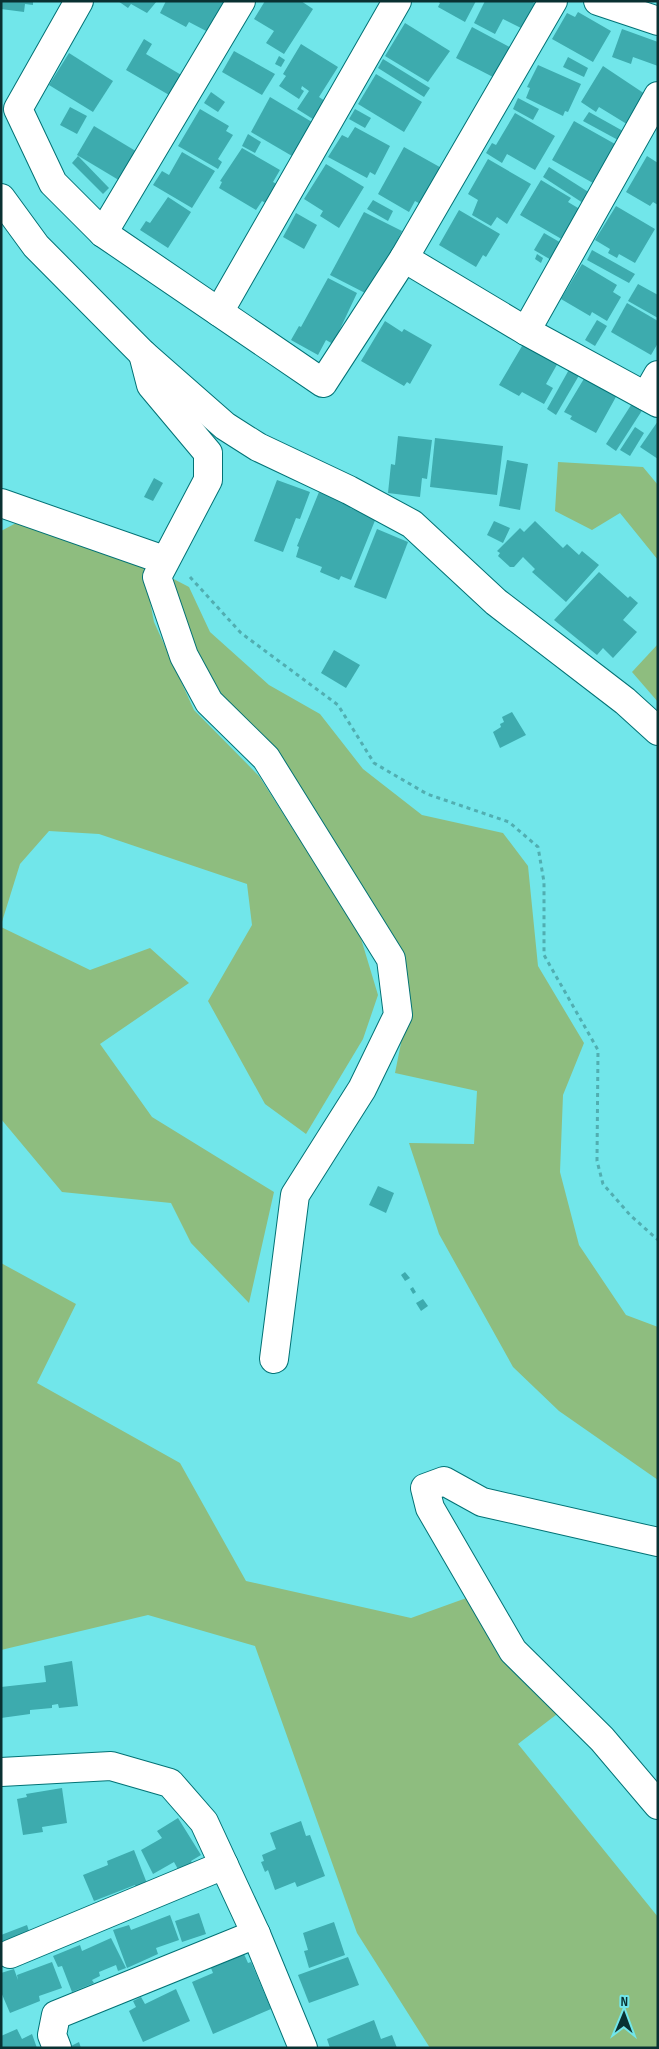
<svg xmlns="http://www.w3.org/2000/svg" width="659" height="2049" font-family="'Sofia Sans Condensed',sans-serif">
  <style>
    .green { fill: #8ebd7f }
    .building { fill: #3dabae }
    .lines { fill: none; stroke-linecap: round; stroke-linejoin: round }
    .minor-casing { stroke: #027275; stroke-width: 30 }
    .path { stroke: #51aeb1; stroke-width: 3; stroke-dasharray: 4 4; stroke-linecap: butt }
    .minor { stroke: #fff; stroke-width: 28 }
  </style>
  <rect width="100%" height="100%" fill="#71e6ea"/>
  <g class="green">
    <path d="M558 462 643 467 658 485V560L620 513 592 530 555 511Z"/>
    <path d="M18 522 143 565 154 622 194 710 259 776 359 932 378 995 363 1039 306 1134 265 1104 208 1001 252 925 247 884 99 834 49 831 20 864 1 925V531Z"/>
    <path d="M164 574 189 587 210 632 269 685 320 714 363 769 422 815 503 833 528 866 538 966 584 1043 563 1095 560 1172 579 1245 626 1315 658 1327V1480L559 1411 513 1367 439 1234 409 1143 474 1144 477 1091 395 1073 407 1013 189 638Z"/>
    <path d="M658 644V702L632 672Z"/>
    <path d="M1 927 90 970 150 948 189 983 100 1044 152 1117 274 1192 249 1303 191 1243 171 1203 62 1192 1 1119Z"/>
    <path d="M1 1263 76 1304 37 1383 180 1463 246 1581 411 1618 472 1596 565 1708 518 1744 658 1917V2048H430L357 1933 255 1646 148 1615 1 1650Z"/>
  </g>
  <g class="building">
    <path d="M2 1H33V5L25 4 24 12 1 9Z"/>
    <path d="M118 1H157L147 13 131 4 128 8Z"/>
    <path d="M166 1H227L210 33 189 22 186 27 160 13Z"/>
    <path d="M265 1H301L313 9 284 54 266 43 274 31 254 19Z"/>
    <path d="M437 1H476L465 22 438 7 440 3Z"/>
    <path d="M485 1H531L538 5 525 30 503 19 495 34 474 23Z"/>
    <path d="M578 12 611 31 593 62 552 39 567 13 575 17Z"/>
    <path d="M405 23 450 51 428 82 385 56Z"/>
    <path d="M472 27 515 50 503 74 497 71 493 77 456 58Z"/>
    <path d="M622 29 658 42V66L633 57 631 64 612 57Z"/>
    <path d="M144 39 152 44 146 54 188 79 176 99 126 70Z"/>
    <path d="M301 44 338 67 319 97 328 103 316 121 297 109 309 91 302 86 301 89 304 91 299 99 279 86 286 76 283 74Z"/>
    <path d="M234 51 275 74 262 95 222 72Z"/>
    <path d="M69 53 113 81 93 112 49 85Z"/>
    <path d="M279 56 285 60 281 67 275 64Z"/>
    <path d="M568 57 588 68 584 77 563 67Z"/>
    <path d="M383 59 430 88 424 97 378 68Z"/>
    <path d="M538 65 581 84 568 112 565 111 563 116 526 98 530 88 527 87Z"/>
    <path d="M603 66 648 96 630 126 599 107 596 112 581 102Z"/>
    <path d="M376 74 422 102 404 132 358 104Z"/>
    <path d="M211 92 225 102 218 112 204 103Z"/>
    <path d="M270 97 312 122 292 156 251 132Z"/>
    <path d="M518 98 539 109 533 120 513 109Z"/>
    <path d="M70 107 87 116 77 134 60 125Z"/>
    <path d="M200 109 229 126 226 131 233 135 218 159 222 162 218 169 178 146Z"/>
    <path d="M355 109 371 118 365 128 349 119Z"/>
    <path d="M589 112 623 131 618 140 583 121Z"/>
    <path d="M515 113 555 136 535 170 507 154 502 163 486 153 492 143 496 145Z"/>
    <path d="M574 121 615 144 593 183 552 160Z"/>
    <path d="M94 126 139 153 122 182 77 155Z"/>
    <path d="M355 127 390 146 375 175 370 172 367 178 328 157 342 135 348 138Z"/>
    <path d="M248 134 261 142 255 153 242 146Z"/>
    <path d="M404 147 445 170 424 206 415 201 409 212 378 194Z"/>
    <path d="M242 148 280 170 273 182 282 187 271 206 262 201 256 210 219 188 222 182 220 181Z"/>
    <path d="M182 152 215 171 192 208 153 185 162 171 169 175Z"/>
    <path d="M78 156 109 188 103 194 72 163Z"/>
    <path d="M647 156 658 163V205L653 202 650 206 626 192Z"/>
    <path d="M488 159 531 184 507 224 497 217 491 226 472 215 478 200 468 194Z"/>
    <path d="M326 164 364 187 339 228 320 216 323 211 304 199Z"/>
    <path d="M549 167 590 193 583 203 543 177Z"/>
    <path d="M541 180 571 198 568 202 583 211 565 241 520 215Z"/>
    <path d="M168 197 191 212 168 248 140 230 146 221 150 223Z"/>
    <path d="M373 200 393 211 388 221 367 209Z"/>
    <path d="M616 206 655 229 635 263 619 254 617 258 608 253 610 249 595 240Z"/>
    <path d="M459 210 500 234 486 257 483 255 476 267 439 245Z"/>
    <path d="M364 212 402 231 369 295 330 275Z"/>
    <path d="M296 213 317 225 304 249 283 237Z"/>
    <path d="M544 233 563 244 553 261 534 250Z"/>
    <path d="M592 250 635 274 629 283 587 260Z"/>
    <path d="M537 254 543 258 541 263 535 259Z"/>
    <path d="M582 264 617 285 613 292 621 297 607 321 592 312 590 316 561 299Z"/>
    <path d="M328 278 357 293 333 344 326 340 318 355 291 340 299 326 301 327Z"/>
    <path d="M638 284 658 295V318L628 301Z"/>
    <path d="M627 303 658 321V343L651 355 611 332Z"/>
    <path d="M597 320 607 326 595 346 585 340Z"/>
    <path d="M385 321 402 332 404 329 432 345 410 384 407 382 404 386 361 361Z"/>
    <path d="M525 341 559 361 546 384 553 388 544 404 522 392 519 396 499 385Z"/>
    <path d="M571 366 581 372 556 415 547 409Z"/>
    <path d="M585 377 617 395 596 433 570 419 572 416 564 412Z"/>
    <path d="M633 402 643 409 616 451 606 444Z"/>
    <path d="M658 421V459L640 447Z"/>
    <path d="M635 427 644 433 630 456 620 450Z"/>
    <path d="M398 436 432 440 427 479 422 478 420 497 388 493 391 464 395 465Z"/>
    <path d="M435 438 503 446 497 495 430 487Z"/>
    <path d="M507 460 528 464 520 510 499 506Z"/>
    <path d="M154 478 163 483 153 501 144 497Z"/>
    <path d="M277 480 310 492 300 519 296 518 283 552 254 541Z"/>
    <path d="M319 492 351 505 350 508 376 518 351 580 341 576 339 580 320 572 322 567 296 557 299 547 297 546Z"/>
    <path d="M494 521 510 528 503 543 487 535Z"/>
    <path d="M535 521 563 548 567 544 579 555 582 551 599 565 566 602 532 572 535 569 523 557 514 567H510L498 556 500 553 497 551 520 528 524 532Z"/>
    <path d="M377 529 408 542 386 599 354 587Z"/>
    <path d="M599 572 628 598 630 596 638 603 623 620 637 632 613 658 603 648 597 655 554 620Z"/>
    <path d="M334 650 360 665 346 688 321 673Z"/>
    <path d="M512 712 526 735 500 748 493 732 501 727 500 724 504 722 502 717Z"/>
    <path d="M378 1186 394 1193 386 1213 369 1205Z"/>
    <path d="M405 1272 410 1278 405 1281 401 1275Z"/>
    <path d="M413 1287 416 1292 413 1294 410 1289Z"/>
    <path d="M423 1299 428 1306 421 1311 416 1303Z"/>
    <path d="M72 1661 78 1706 59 1708 58 1704 52 1705V1708L30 1710V1714L1 1718V1687L46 1682 44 1666Z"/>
    <path d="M62 1788 67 1823 42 1827 43 1832 23 1835 17 1799 27 1797 26 1794Z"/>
    <path d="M178 1818 201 1855 191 1861 193 1865 180 1873 174 1862 153 1874 141 1850 162 1838 157 1831Z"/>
    <path d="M301 1821 306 1836 310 1835 325 1876 297 1887 295 1882 275 1890 268 1870 265 1872 261 1862 264 1861 262 1855 276 1849 270 1833Z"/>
    <path d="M134 1850 148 1886 137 1890 135 1885 94 1901 83 1875 108 1865 107 1861Z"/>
    <path d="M199 1913 206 1934 182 1942 175 1921Z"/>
    <path d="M170 1915 179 1940 156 1948 158 1954 127 1968 113 1930 129 1925 131 1930Z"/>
    <path d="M334 1922 345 1955 309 1968 304 1951 308 1950 303 1933Z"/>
    <path d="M27 1925 30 1934 1 1944V1935Z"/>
    <path d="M111 1938 126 1968 118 1971 116 1965 99 1972 100 1976 92 1980 94 1983 72 1992 62 1966 58 1967 53 1956 80 1945 82 1951Z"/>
    <path d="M244 1954 248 1963 251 1962 271 2009 213 2034 192 1982 213 1973 211 1968Z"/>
    <path d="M348 1957 359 1985 309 2003 298 1975Z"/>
    <path d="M52 1962 62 1988 39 1996 40 2001 10 2013 1 1992V1973L14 1969 18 1980 17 1975Z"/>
    <path d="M176 1989 190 2021 143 2042 129 2011 136 2007 133 2001 141 1997 145 2004Z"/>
    <path d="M374 2020 381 2039 392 2035 397 2048H330L327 2039Z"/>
    <path d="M17 2029 22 2039 32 2034 37 2048H1V2036Z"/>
    <path d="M79 2042 81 2048H72L71 2046Z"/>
  </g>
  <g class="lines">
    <g class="minor-casing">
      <g id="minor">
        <path d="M79 1 18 109 53 183 103 233 323 383 404 258 553 1"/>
        <path d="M598 1 658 21"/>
        <path d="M1 198 36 246 143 354 225 426 258 447 349 490 412 524 496 602 625 701 658 731"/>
        <path d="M103 233 241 1"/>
        <path d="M404 258 526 331 658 403"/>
        <path d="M219 312 397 1"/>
        <path d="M526 331 658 96"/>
        <path d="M143 354 151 385 208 453V480L157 577 184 656 209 702 266 758 391 959 398 1015 362 1089 295 1195 274 1359"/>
        <path d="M646 396 658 375"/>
        <path d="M1 503 164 560"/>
        <path d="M658 1542 482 1502 444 1481 425 1488 430 1508 513 1651 602 1739 658 1805"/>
        <path d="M1 1772 111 1766 170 1783 204 1822 256 1934 303 2048"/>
        <path d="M10 1954 224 1865"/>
        <path d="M57 2048 52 2035 56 2015 256 1934"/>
      </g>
    </g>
    <path class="path" d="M190 577 241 633 338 705 374 763 427 794 509 822 538 847 544 882V955L598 1050 597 1161 603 1184 630 1215 658 1240"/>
    <use href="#minor" class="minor"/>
  </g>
  <rect width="659" height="2049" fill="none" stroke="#093132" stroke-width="5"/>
  <g transform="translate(624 2014) rotate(1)" stroke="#71e6ea" stroke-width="4" paint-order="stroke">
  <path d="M0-4L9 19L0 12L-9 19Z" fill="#093132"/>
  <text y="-8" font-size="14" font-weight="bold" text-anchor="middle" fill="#093132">N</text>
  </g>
</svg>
